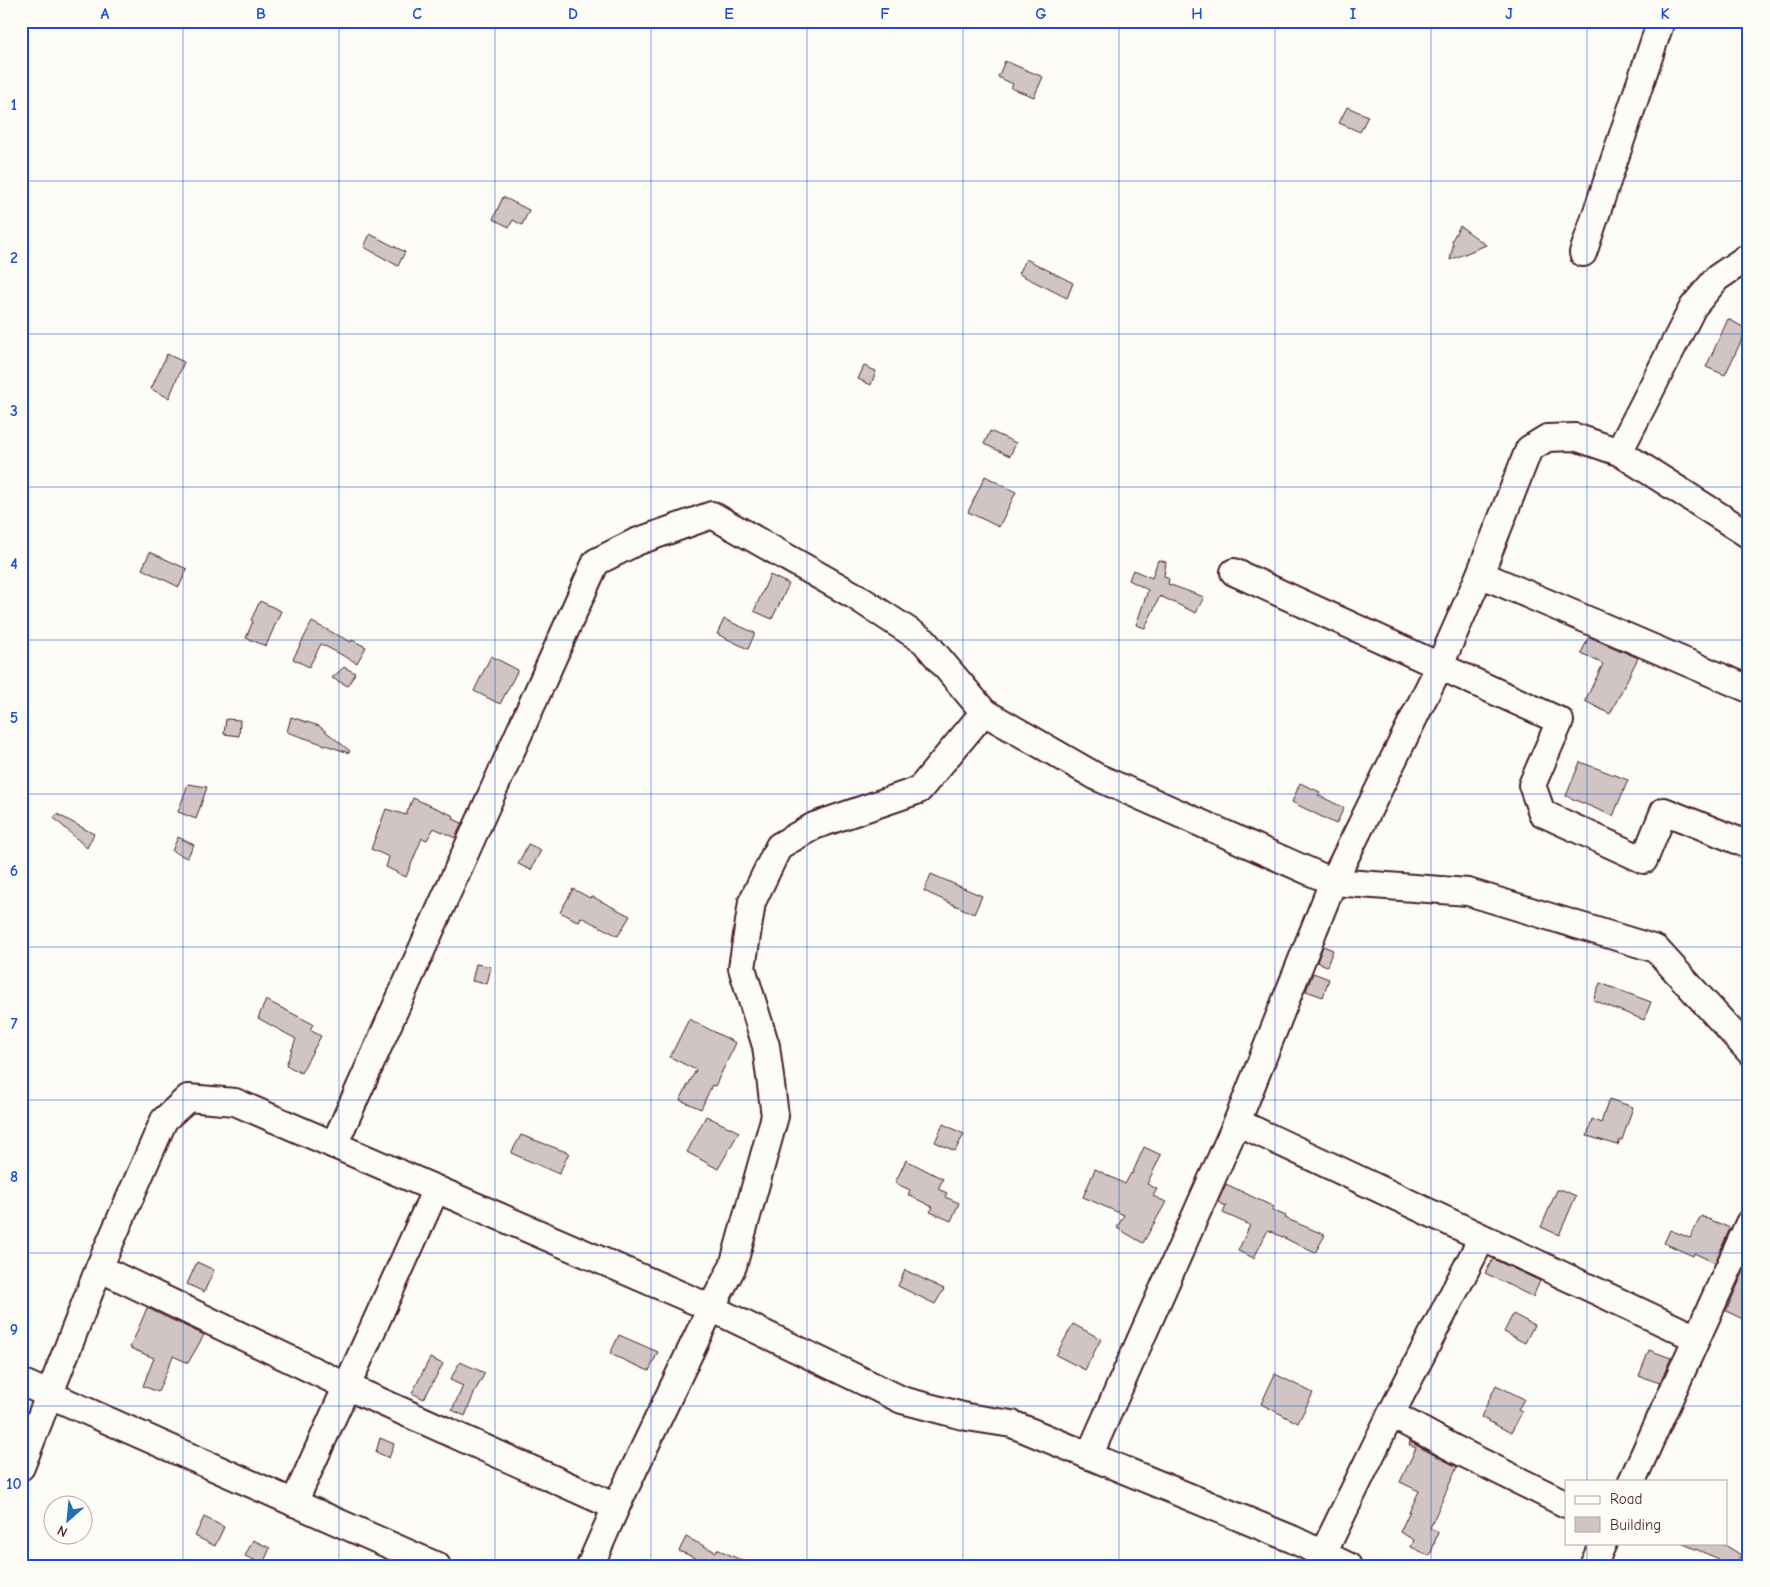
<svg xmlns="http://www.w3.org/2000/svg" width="1770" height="1587" font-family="'Comic Neue',sans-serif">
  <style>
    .building { fill: #d0c5c4; stroke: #4a1f2b }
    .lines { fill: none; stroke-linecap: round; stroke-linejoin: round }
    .minor-casing { stroke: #4a1f2b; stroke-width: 30 }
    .minor { stroke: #fdfcf7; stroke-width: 26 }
    .grid { fill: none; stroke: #1d4ed8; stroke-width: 1; stroke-opacity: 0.55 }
    .neatline { fill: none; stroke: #1d4ed8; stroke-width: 2 }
    .grid-label { font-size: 16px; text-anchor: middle; font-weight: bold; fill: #1d4ed8 }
  </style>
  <rect width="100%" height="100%" fill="#fdfcf7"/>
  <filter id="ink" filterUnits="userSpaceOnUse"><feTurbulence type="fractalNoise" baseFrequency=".02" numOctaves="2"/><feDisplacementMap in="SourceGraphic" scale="10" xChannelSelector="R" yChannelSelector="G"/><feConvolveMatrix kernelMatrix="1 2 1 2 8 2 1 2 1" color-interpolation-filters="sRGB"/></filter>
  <g filter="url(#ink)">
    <g class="building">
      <path d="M1005 61 1043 77 1034 97 1011 88 1013 84 998 77Z"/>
      <path d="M1347 107 1368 116 1360 132 1339 123Z"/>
      <path d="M503 197 529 210 522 225 513 220 509 227 493 219Z"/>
      <path d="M1460 226 1486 245 1450 260 1453 246 1452 240Z"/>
      <path d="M370 234 405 252 398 266 364 247Z"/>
      <path d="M1026 259 1073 283 1067 298 1019 274Z"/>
      <path d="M1728 319 1747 329 1725 375 1706 367Z"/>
      <path d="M167 354 184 362 169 398 151 389Z"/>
      <path d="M864 366 876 371 871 385 858 379Z"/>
      <path d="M990 431 1016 443 1010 456 984 444Z"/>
      <path d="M985 476 1016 492 999 527 968 512Z"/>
      <path d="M150 552 187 569 179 587 142 569Z"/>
      <path d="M1158 560 1166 562 1164 576 1169 579 1168 584 1204 597 1196 613 1160 596 1145 628 1136 625 1148 590 1129 580 1133 570 1152 578Z"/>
      <path d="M770 575 789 584 772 619 754 611Z"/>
      <path d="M260 601 281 611 266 646 246 638 253 621 251 620Z"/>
      <path d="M724 619 755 633 748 649 717 634Z"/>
      <path d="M312 622 351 642 352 640 366 647 357 663 321 644 309 667 293 659Z"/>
      <path d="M1589 637 1638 658 1610 714 1585 701 1603 664 1581 653Z"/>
      <path d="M491 656 518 670 500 704 474 691Z"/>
      <path d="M344 667 355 673 348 686 332 678Z"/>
      <path d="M291 717 319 726 350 751 349 753 287 732Z"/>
      <path d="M226 719 240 720 239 736 224 734Z"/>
      <path d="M1580 762 1628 780 1613 816 1566 796Z"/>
      <path d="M1300 783 1320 792 1318 795 1344 808 1336 824 1292 802Z"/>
      <path d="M188 784 207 787 196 819 178 812Z"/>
      <path d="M413 798 454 816 453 819 462 823 455 838 434 828 427 840 422 838 406 877 386 867 389 857 371 849 386 809 406 815Z"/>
      <path d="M57 814 94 834 87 848 54 818Z"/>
      <path d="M178 837 194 845 187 858 172 851Z"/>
      <path d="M528 844 541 850 531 870 518 864Z"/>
      <path d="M931 874 982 896 974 914 924 891Z"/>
      <path d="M573 889 590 898 591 896 630 916 618 936 581 917 579 922 560 912Z"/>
      <path d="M1323 946 1333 950 1327 966 1317 962Z"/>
      <path d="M476 964 491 967 487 984 472 981Z"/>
      <path d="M1313 973 1329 979 1323 997 1306 991Z"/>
      <path d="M1600 983 1651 1002 1644 1020 1593 1000Z"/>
      <path d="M266 1000 313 1024 310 1030 321 1036 301 1073 286 1065 296 1039 258 1018Z"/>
      <path d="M689 1019 736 1043 715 1086 712 1085 701 1109 680 1100 696 1070 670 1057Z"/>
      <path d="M1609 1099 1633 1107 1622 1140H1620L1618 1145 1587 1136 1592 1119 1601 1123Z"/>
      <path d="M706 1116 739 1132 718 1169 687 1152Z"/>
      <path d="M943 1124 964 1134 955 1151 935 1142Z"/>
      <path d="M521 1135 569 1153 559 1174 511 1153Z"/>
      <path d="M1144 1147 1161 1155 1147 1184 1157 1189 1153 1196 1166 1202 1143 1243 1117 1228 1124 1215 1083 1197 1095 1169 1125 1184 1131 1173 1132 1174Z"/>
      <path d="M906 1160 943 1179 938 1189 947 1193 945 1197 959 1203 951 1221 930 1212 933 1207 908 1195 910 1190 895 1183Z"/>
      <path d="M1226 1184 1274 1207 1272 1210 1286 1216 1285 1218 1325 1235 1315 1253 1268 1230 1254 1258 1238 1251 1250 1225 1223 1213 1226 1206 1218 1202Z"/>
      <path d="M1557 1190H1563L1576 1196 1559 1235 1541 1227Z"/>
      <path d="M1701 1216 1730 1228 1715 1263 1694 1253 1693 1256 1664 1243 1670 1230 1690 1238Z"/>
      <path d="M1493 1259 1540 1281 1533 1297 1485 1273Z"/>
      <path d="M1749 1260V1322L1726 1311Z"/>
      <path d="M197 1262 214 1270 204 1292 187 1284Z"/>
      <path d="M905 1270 944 1289 935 1304 898 1286Z"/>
      <path d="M147 1308 204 1335 188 1363 173 1356 158 1392 143 1386 154 1358 130 1348Z"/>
      <path d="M1513 1314 1534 1325 1525 1343 1504 1332Z"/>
      <path d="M1073 1324 1101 1339 1085 1370 1056 1355Z"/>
      <path d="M619 1335 658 1352 649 1371 610 1354Z"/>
      <path d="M1649 1350 1671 1358 1660 1383 1639 1376Z"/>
      <path d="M430 1358 443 1364 424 1399 412 1393Z"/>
      <path d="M460 1362 485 1373 475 1391 465 1416 452 1410 463 1386 450 1380Z"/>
      <path d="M1275 1374 1313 1393 1298 1423 1261 1404Z"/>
      <path d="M1496 1385 1524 1399 1518 1410 1522 1412 1511 1433 1481 1417Z"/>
      <path d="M380 1438 394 1444 389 1458 376 1452Z"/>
      <path d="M1410 1442 1457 1467 1430 1528 1438 1532 1430 1556 1411 1547 1414 1540 1400 1532 1419 1491 1400 1482 1416 1448 1409 1445Z"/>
      <path d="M204 1517 224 1527 215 1546 195 1536Z"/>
      <path d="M686 1537 716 1552 717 1549 754 1566H710V1564L679 1551Z"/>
      <path d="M253 1540 270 1548 263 1564 245 1556Z"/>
      <path d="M1681 1543H1722L1741 1555 1734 1566H1715L1719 1559Z"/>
    </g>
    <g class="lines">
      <g class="minor-casing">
        <g id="minor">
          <path d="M1583 253 1661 21"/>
          <path d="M1619 452 1693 307 1717 278 1745 259 1749 258"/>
          <path d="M1234 572 1560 721 1532 785 1542 813 1644 860 1664 811 1749 845"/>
          <path d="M1480 574 1749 689"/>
          <path d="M1237 1122 1696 1338"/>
          <path d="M334 1145 596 562 636 542 712 515 855 596 924 641 984 712 1097 777 1333 882 1468 892 1656 949 1749 1051"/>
          <path d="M99 1268 346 1386 616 1507"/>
          <path d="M21 1382 437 1566"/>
          <path d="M1391 1414 1453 1448 1566 1504"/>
          <path d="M1089 1456 1237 1122 1333 882 1439 667 1480 574 1529 449 1547 438 1575 437 1619 452 1749 535"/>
          <path d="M21 1467 99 1268 164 1120 188 1098 235 1102 711 1308 902 1400 967 1417 1012 1424 1292 1539 1348 1566"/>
          <path d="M1632 1481 1749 1223"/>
          <path d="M294 1503 436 1189"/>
          <path d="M590 1566 616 1507 711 1308 733 1266 775 1116 766 1046 742 968 752 902 779 846 814 826 919 790 984 712"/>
          <path d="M1317 1566 1391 1414 1482 1238"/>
          <path d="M1593 1566 1603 1543"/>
        </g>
      </g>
      <use href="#minor" class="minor"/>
    </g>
  </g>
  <path class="grid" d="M183 21V1566M339 21V1566M495 21V1566M651 21V1566M807 21V1566M963 21V1566M1119 21V1566M1275 21V1566M1431 21V1566M1587 21V1481M21 181H1749M21 334H1749M21 487H1749M21 640H1749M21 794H1749M21 947H1749M21 1100H1749M21 1253H1749M21 1406H1749M1587 1543V1566"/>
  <rect width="1770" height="1587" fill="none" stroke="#fdfcf7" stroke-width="55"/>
  <rect x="1565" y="1480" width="162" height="65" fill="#fdfcf7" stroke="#b5a4a5"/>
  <rect x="1575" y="1496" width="25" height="8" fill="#fdfcf7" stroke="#b5a4a5"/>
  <text x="1610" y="1504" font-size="15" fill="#4a1f2b">Road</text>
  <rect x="1575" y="1517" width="25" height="15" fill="#d0c5c4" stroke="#b5a4a5"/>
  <text x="1610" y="1530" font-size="15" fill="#4a1f2b">Building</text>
  <g transform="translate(68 1520) rotate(207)"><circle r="24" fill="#fdfcf7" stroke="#b5a4a5"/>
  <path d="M0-4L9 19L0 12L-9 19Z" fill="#1f6fb2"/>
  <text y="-8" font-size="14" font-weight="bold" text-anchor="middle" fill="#4a1f2b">N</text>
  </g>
  <rect x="28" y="28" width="1714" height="1532" class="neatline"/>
  <g class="grid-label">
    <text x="105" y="19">A</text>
    <text x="261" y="19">B</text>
    <text x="417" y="19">C</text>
    <text x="573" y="19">D</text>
    <text x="729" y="19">E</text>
    <text x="885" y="19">F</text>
    <text x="1041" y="19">G</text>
    <text x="1197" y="19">H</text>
    <text x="1353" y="19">I</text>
    <text x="1509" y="19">J</text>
    <text x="1665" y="19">K</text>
    <text x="14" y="110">1</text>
    <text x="14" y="263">2</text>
    <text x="14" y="416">3</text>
    <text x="14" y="569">4</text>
    <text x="14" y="723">5</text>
    <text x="14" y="876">6</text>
    <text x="14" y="1029">7</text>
    <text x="14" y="1182">8</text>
    <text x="14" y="1335">9</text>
    <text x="14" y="1489">10</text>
  </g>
</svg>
